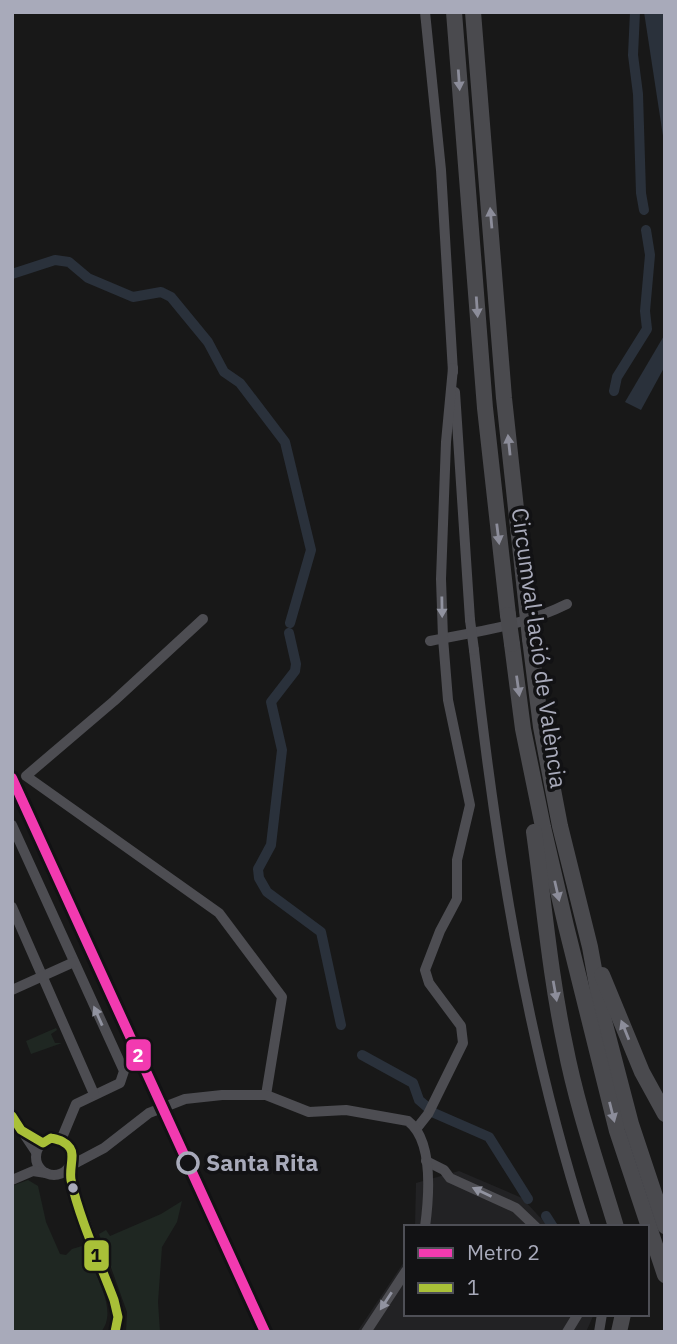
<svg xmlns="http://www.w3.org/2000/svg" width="677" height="1344" font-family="'IBM Plex Sans',sans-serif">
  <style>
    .built { fill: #222224 }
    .green { fill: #1f2722 }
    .water { fill: #2a313b }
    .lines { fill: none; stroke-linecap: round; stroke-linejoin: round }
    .canal { stroke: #2a313b; stroke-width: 10 }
    .minor { stroke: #4d4d52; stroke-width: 10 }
    .highway { stroke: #4a4a4e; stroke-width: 16 }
    .minor-bridge { stroke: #4d4d52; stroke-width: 10 }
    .highway-bridge { stroke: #4a4a4e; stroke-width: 16 }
    .bus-1-casing { stroke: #121214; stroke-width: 14 }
    .bus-1 { stroke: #a9c038; stroke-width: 9 }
    .metro-1-casing { stroke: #121214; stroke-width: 16 }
    .metro-1 { stroke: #f23ab0; stroke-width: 10 }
    .oneway { fill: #8c8d9a }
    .oneway2 { fill: #9193a0 }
    .stop-dot { fill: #121214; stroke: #a8aaba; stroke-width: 3.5 }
    .bus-dot { fill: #a8aaba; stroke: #121214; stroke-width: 2.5 }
    .labels { text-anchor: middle; stroke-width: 7; stroke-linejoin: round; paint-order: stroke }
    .street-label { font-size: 23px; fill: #a8aaba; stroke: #121214 }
    .stop-label { font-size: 23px; font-weight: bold; fill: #a8aaba; stroke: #121214; text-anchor: start }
    .line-badge { stroke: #121214; stroke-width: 2.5 }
    .badge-label { font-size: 19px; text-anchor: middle; font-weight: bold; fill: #fff }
    .pale-badge-label { font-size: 19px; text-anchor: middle; font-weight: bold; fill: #111 }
  </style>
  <rect width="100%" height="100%" fill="#181818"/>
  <g class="built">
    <path d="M459 1171 522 1198 549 1227H415L416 1183Z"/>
    <path d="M406 1259V1314H594L586 1332H357Z"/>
  </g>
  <g class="green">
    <path d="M56 1028 57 1030 51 1034 55 1043H62L31 1054 26 1041Z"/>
    <path d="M28 1180 38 1186 46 1222 60 1254 66 1255 72 1249 82 1246 85 1256 89 1257C97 1279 118 1312 101 1332H12V1186Z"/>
    <path d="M182 1201 177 1222 162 1247 158 1302 160 1332H126L127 1312 99 1234 106 1230 110 1236 161 1214Z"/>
  </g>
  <g class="water">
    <path d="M644 12H665V137L663 136Z"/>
    <path d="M665 334V366L641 410 625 402Z"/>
  </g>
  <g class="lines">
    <g class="canal">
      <path d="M635 12 633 55 638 94 641 193 644 210"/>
      <path d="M12 274 55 260 69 262 88 278 133 297 161 292 171 297 208 342 224 372 240 383 285 442 311 550 290 623"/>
      <path d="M614 391 617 377 647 329 645 311 650 255 646 230"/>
      <path d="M289 633 296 664 295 671 271 702 282 750 271 845 258 869 259 878 267 892 321 932 341 1025"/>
      <path d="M362 1055 413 1083 419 1100 434 1113 489 1137 528 1199"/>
      <path d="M546 1216 553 1227"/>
    </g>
    <g class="minor">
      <path d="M425 12 441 170 453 372"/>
      <path d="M455 392 470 620"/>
      <path d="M203 619 114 701 26 776 219 913 282 997 266 1095"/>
      <path d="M430 641C478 631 523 626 567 604"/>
      <path d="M474 650C495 844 526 1040 586 1227"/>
      <path d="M12 825 124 1071 120 1083 76 1104 61 1140"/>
      <path d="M12 907 94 1094"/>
      <path d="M12 990 74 962"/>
      <path d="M12 1116 36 1152"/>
      <path d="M417 1128 428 1114 463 1043 461 1026 429 983 425 970 440 931 457 899V860L470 805 448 700 443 638 441 579 446 442 453 368"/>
      <circle cx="54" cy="1157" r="18"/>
      <path d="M426 1161 444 1170 450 1178 516 1208 536 1227"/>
      <path d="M70 1166 104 1148 149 1113 185 1099 222 1095H266L309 1112 346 1110 408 1121C434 1141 429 1197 425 1227"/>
      <path d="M69 1169 73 1189 114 1300 118 1317 115 1332"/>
      <path d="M12 1180 33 1171 46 1173"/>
      <path d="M366 1332 406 1271"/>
      <path d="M567 1332 578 1314"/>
      <path d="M599 1332 602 1314"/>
    </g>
    <g class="highway">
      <path d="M454 12 485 408 508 615"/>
      <path d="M473 12 504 398 527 610"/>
      <path d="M530 639 541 727 560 826 590 947 602 1013 631 1124 665 1226"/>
      <path d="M512 644 523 729 543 827 566 926 617 1131 665 1275"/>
      <path d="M534 832C544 903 550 975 565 1045 577 1107 598 1167 616 1227"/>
      <path d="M602 975 642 1072 665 1114"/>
      <path d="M619 1332 623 1314"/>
    </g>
    <path class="minor-bridge" d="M470 620 474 650"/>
    <g class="highway-bridge">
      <path d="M527 610 530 639"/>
      <path d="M508 615 512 644"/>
    </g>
    <g class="bus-1-casing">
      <path id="bus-1" d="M12 1116 21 1130 43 1143 51 1138C59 1140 65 1141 70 1148 75 1155 69 1168 71 1180 79 1218 100 1263 114 1300L118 1317 115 1332"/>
    </g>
    <use href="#bus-1" class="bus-1"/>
    <g class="metro-1-casing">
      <path id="metro-1" d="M12 778 265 1332"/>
    </g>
    <use href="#metro-1" class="metro-1"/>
  </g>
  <defs><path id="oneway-solid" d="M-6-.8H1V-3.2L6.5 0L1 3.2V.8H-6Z" transform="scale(1.75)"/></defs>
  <g class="oneway">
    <use href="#oneway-solid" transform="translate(459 80) rotate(86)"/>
    <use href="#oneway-solid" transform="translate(491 218) rotate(-95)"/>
    <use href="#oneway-solid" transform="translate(477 307) rotate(86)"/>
    <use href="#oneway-solid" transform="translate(509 445) rotate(-96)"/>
    <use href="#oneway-solid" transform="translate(498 534) rotate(83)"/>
    <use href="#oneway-solid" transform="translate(518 686) rotate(82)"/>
    <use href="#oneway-solid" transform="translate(557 891) rotate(77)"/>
    <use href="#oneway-solid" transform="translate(555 991) rotate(80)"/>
    <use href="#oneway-solid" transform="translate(625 1030) rotate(-112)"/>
    <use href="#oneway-solid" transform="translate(612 1112) rotate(76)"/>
  </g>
  <g class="oneway2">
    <use href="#oneway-solid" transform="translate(442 607) rotate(89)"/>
    <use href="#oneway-solid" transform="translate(98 1016) rotate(-114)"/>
    <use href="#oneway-solid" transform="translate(482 1192) rotate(-155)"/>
    <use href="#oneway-solid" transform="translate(386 1301) rotate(123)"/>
  </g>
  <circle class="stop-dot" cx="188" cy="1163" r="10"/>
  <circle class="bus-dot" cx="73" cy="1188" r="6"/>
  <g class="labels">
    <g class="street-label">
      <text transform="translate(539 648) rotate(82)" y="8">Circumval·lació de València</text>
    </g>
    <g class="stop-label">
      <text x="206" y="1171">Santa Rita</text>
    </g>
  </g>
  <g class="line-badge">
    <rect x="125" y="1038" width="27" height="34" rx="7" fill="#f23ab0"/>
    <rect x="83" y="1239" width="27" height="33" rx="7" fill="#a9c038"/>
  </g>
  <g class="badge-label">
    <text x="138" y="1062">2</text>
  </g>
  <g class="pale-badge-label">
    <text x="96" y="1262">1</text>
  </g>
  <rect width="677" height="1344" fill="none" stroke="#a8aaba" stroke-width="28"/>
  <rect x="404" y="1225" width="245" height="91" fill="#121214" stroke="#4e4f56" stroke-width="2"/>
  <rect x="418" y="1248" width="35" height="10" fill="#f23ab0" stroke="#4e4f56" stroke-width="2"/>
  <text x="467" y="1260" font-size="21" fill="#a8aaba">Metro 2</text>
  <rect x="418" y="1283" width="35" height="10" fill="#a9c038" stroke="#4e4f56" stroke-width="2"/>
  <text x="467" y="1295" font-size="21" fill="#a8aaba">1</text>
</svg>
